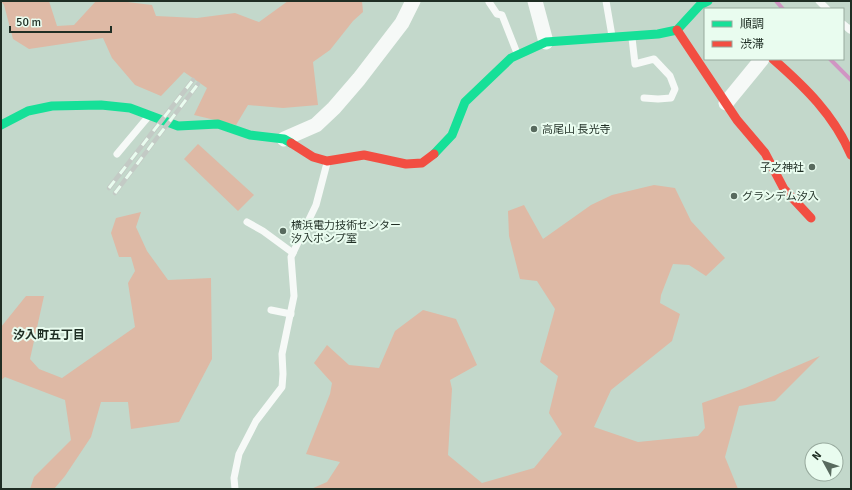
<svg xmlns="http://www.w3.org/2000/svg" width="852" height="490" font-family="Signika,'Noto Sans JP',sans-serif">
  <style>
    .green { fill: #deb9a5 }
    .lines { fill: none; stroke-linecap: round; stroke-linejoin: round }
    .stream { stroke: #d095c3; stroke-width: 4 }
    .lane { stroke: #f6f9f7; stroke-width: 7 }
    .street { stroke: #f6f9f7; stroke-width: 15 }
    .fast { stroke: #16e098; stroke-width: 9 }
    .jam { stroke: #f24e42; stroke-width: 9 }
    .rail-casing { stroke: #c3cac5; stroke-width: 4.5 }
    .rail { stroke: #e9fcef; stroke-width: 3; stroke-dasharray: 9; stroke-linecap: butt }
    .poi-dot { fill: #586a5e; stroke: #e9fcef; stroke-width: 1.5 }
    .labels { text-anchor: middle; stroke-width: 4; stroke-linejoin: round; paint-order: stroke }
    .poi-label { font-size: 11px; fill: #1f2e24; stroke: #e9fcef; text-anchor: start }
    .neighbourhood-label { font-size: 12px; font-weight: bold; fill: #1f2e24; stroke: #e9fcef }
  </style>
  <rect width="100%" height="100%" fill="#c3d8cb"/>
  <g class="green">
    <path d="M1 1H49L57 26 74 25 96 1H119L152 5 156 16 197 18 235 13 259 22 288 1H362L363 12 353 21 330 50 313 62 318 105 283 108 248 105 236 125 194 115 207 88 184 72 161 96 135 85 112 58 103 38 29 49 13 39 4 5Z"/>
    <path d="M198 144 254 195 238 211 184 159Z"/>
    <path d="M654 185 675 188 691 221 725 258 706 276 689 265 673 264 661 295 660 303 680 314 672 341 611 390 594 427 638 442 698 436 705 428 702 403 745 388 820 356 775 401 739 406 725 457 738 489H311L327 482 340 462 306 454 330 394 332 383 314 363 327 345 349 365 379 368 395 331 423 310 456 319 477 365 450 380 452 389 448 455 482 483 534 468 562 434 549 413 558 376 540 362 555 309 537 281 520 279 509 236 508 211 524 205 543 239 591 205 612 195Z"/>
    <path d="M141 212 136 227 147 251 168 280 211 278 212 359 179 422 131 429 128 402H101L91 437 65 476 54 489H30L34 477 71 440 65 400 5 377 1 380V327L26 296H44L30 359 39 369 62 378 135 327 128 283 135 271 131 257H119L111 233 116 218Z"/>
  </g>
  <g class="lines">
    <g class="stream">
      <path d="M776 1 783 9"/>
      <path d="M830 59 851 80"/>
    </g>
    <g class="lane">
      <path d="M606 1 612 36"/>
      <path d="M819 1 827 9"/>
      <path d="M489 2 497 14 502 15 517 53"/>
      <path d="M843 24 850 30 851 28"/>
      <path d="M632 38 635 64 654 59 670 76 675 89 671 98 658 99 644 98"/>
      <path d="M117 154 148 117"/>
      <path d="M247 222 263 231 293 253"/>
      <path d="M271 310 291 314"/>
      <path d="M235 489 234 478 239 454 256 421 282 387 283 374 282 354 294 296 291 257 316 205 327 163"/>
    </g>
    <g class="street">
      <path d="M535 1 546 42"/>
      <path d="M726 103 762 59"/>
      <path d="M284 139 316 125 334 108 359 79 402 23 413 1"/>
    </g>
    <g class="fast">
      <path d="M1 125 28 111 52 106 101 105 130 108 178 126 218 124 250 135 284 139 291 143"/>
      <path d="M434 154 452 135 465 102 511 58 546 42 658 34 677 30 700 5 708 1"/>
    </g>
    <g class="jam">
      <path d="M677 30 737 120 765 153 784 189 811 218"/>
      <path d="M773 59C805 87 834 115 851 155"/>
      <path d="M291 143 313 157 327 161 364 155 406 164 422 163 434 154"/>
    </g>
    <g class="rail-casing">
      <g id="rail">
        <path d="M109 188 193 80"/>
        <path d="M115 193 198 84"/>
      </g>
    </g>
    <use href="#rail" class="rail"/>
  </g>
  <g class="poi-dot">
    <circle cx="534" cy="129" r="4"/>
    <circle cx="812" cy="167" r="4"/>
    <circle cx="734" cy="196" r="4"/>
    <circle cx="283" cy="231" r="4"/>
  </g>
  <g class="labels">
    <g class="poi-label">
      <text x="542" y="133">高尾山 長光寺</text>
      <text x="804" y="171" text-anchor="end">子之神社</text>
      <text x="742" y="200">グランデム汐入</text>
      <text x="291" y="229">横浜電力技術センター<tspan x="291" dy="13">汐入ポンプ室</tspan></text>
    </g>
    <g class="neighbourhood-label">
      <text x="49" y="339">汐入町五丁目</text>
    </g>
  </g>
  <rect width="852" height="490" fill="none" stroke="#1f2e24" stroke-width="4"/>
  <rect x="704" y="8" width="140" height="52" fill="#e9fcef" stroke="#98aa9e"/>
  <rect x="712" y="21" width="20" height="6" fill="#16e098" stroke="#98aa9e"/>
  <text x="740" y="28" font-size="12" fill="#1f2e24">順調</text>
  <rect x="712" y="41" width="20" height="6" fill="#f24e42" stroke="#98aa9e"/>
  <text x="740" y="48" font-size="12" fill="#1f2e24">渋滞</text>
  <g transform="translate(824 462) rotate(310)"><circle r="19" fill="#e9fcef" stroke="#98aa9e"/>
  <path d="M0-3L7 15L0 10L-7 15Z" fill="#586a5e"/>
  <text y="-6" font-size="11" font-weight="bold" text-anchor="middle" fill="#1f2e24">N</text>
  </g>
  <path d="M10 26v6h101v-6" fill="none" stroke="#1f2e24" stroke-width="2"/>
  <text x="16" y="26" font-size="12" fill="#1f2e24" stroke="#e9fcef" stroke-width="3" paint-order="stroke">50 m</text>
</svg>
